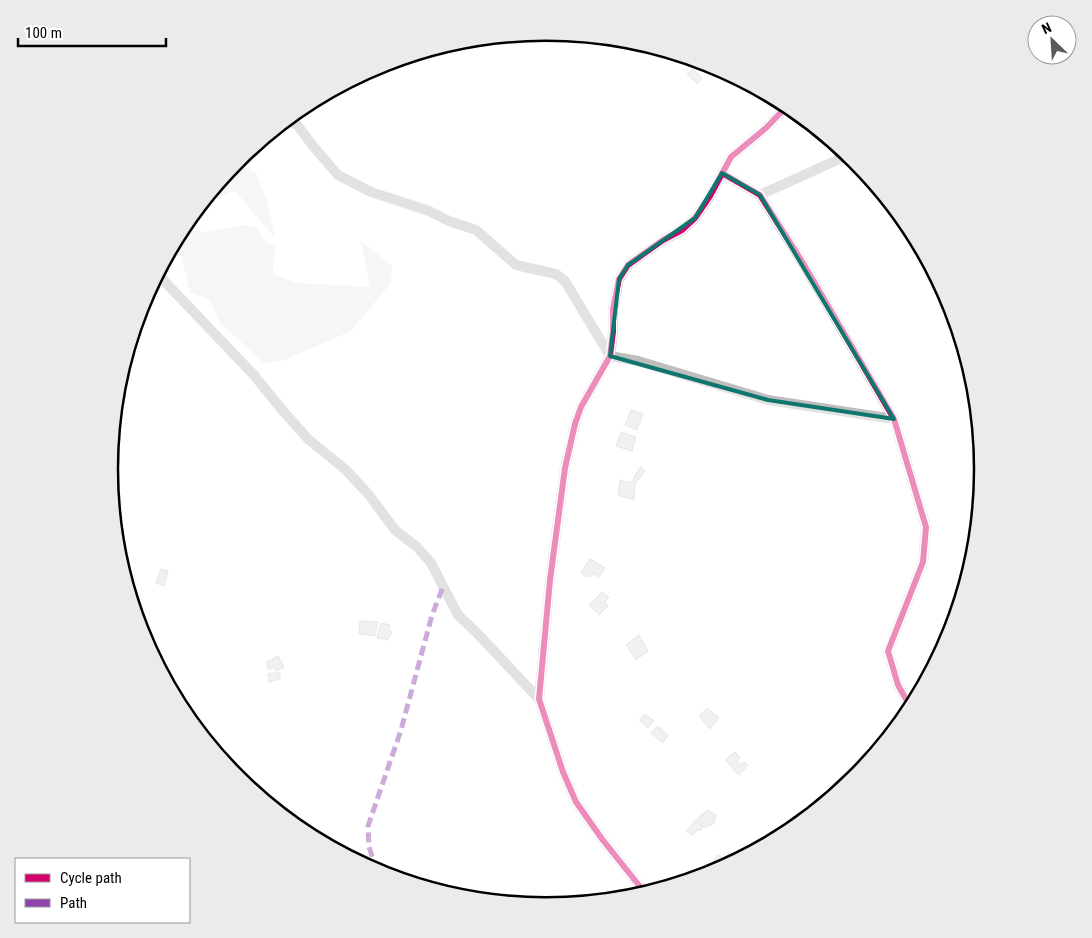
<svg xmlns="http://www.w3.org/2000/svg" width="1092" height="938" font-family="'Roboto Condensed',sans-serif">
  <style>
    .green { fill: #ececec }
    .building { fill: #dfdfdf; stroke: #c7c7c7 }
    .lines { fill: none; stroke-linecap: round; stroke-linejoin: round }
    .minor { stroke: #bebebe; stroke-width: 10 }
    .quiet { stroke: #8e44ad; stroke-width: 5; stroke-dasharray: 10 5; stroke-linecap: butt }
    .cycleway-casing { stroke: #fff; stroke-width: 9 }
    .cycleway { stroke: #d6006c; stroke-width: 6 }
    .marked { fill: none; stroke: #0f766e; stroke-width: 4; stroke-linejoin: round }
    .rim { fill: none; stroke: #000; stroke-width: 2.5 }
  </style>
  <rect width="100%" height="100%" fill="#fff"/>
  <g class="green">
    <path d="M237 161 256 173 268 203 275 238 235 191 202 203Z"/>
    <path d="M245 225 258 228 264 240 275 247 273 274 298 283 370 287 361 241 392 266 391 283 351 331 285 360 264 363 219 322 209 299 190 293 181 256 169 253 181 230 208 232Z"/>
  </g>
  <g class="building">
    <path d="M693 69 702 79 697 84 687 74Z"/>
    <path d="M750 86 757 89 750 96 745 90Z"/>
    <path d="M631 410 643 414 637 430 625 425Z"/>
    <path d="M621 432 636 437 632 451 616 446Z"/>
    <path d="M640 467 645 471 635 484 634 500 618 495 620 480 631 483Z"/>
    <path d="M590 559 605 568 599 577 594 573 591 577 587 575 586 577 581 573Z"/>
    <path d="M161 569 168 571 164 586 156 583Z"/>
    <path d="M602 592 609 597 605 602 608 606 599 615 589 605Z"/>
    <path d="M360 621 378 622 375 636 359 634Z"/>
    <path d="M381 623 390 625 389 630 392 632 388 640 377 638Z"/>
    <path d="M639 635 648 651 636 660 626 645Z"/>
    <path d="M278 656 284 667 276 671 273 667 269 670 266 662Z"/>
    <path d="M272 673H280V679L269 682 268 674Z"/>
    <path d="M707 708 719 718 710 729 699 716Z"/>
    <path d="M645 714 654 721 648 728 639 720Z"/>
    <path d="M658 726 668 735 663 743 651 733Z"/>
    <path d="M735 752 740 758 737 761 741 765 744 762 748 765 739 775 725 760Z"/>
    <path d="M707 810 716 815 714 823 705 828 697 819Z"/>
    <path d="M696 820 703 827 700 831 698 829 693 835 686 831Z"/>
    <path d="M718 855 728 862 726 865 721 861 717 867 712 863Z"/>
  </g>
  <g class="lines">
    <g class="minor">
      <path d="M288 119 298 126 313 146 338 175 371 192 429 211 449 221 476 230 516 265 556 274 565 281 610 356 638 361 768 400 894 419"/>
      <path d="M722 173 760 195 803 263 894 419 926 527 923 562 888 651 898 685 911 708"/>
      <path d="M760 195 848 155"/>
      <path d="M158 273 167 284 253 374 284 412 308 439 346 470 369 495 395 530 417 547 431 563 458 615 476 632 539 699"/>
      <path d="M790 831 861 770"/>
      <path d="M645 893 602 839 576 802 563 772 539 699 550 580 565 468 575 424 581 407 610 356 613 332V309L619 279 628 265 663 240 682 230 695 218 710 196 731 157 766 128 787 106"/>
    </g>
    <path class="quiet" d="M377 871 369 847 368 826 401 730 432 615 443 587"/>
    <g class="cycleway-casing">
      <g id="cycleway">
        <path d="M722 173 760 195 803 263 894 419 926 527 923 562 888 651 898 685 911 708"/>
        <path d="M645 893 602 839 576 802 563 772 539 699 550 580 565 468 575 424 581 407 610 356 613 332V309L619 279 628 265 663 240 682 230 695 218 710 196 731 157 766 128 787 106"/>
      </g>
    </g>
    <use href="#cycleway" class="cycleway"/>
  </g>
  <path d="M0 0H1092V938H0ZM722 173 760 195 894 419 768 400 610 356 619 279 628 265 695 218Z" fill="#fff" fill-opacity=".55" fill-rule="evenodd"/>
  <path class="marked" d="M722 173 760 195 894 419 768 400 610 356 619 279 628 265 695 218Z"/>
  <path d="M0 0H1092V938H0ZM118 469a428 428 0 1 1 856 0a428 428 0 1 1-856 0Z" fill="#ebebeb" fill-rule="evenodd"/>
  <path class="rim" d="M118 469a428 428 0 1 1 856 0a428 428 0 1 1-856 0Z"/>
  <rect x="15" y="858" width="175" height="65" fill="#ffffff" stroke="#999999"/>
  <rect x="25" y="874" width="25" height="8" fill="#d6006c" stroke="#999999"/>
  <text x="60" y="883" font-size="15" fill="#000000">Cycle path</text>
  <rect x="25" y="899" width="25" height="8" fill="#8e44ad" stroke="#999999"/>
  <text x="60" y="908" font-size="15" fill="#000000">Path</text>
  <g transform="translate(1052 40) rotate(335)"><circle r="24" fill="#ffffff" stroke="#999999"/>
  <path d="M0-4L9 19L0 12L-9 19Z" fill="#595959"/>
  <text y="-8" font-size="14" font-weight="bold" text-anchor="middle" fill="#000000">N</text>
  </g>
  <path d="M18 38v8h148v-8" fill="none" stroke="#000000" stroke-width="2.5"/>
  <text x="25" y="38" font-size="15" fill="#000000" stroke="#ffffff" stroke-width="4" paint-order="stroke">100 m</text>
</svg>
